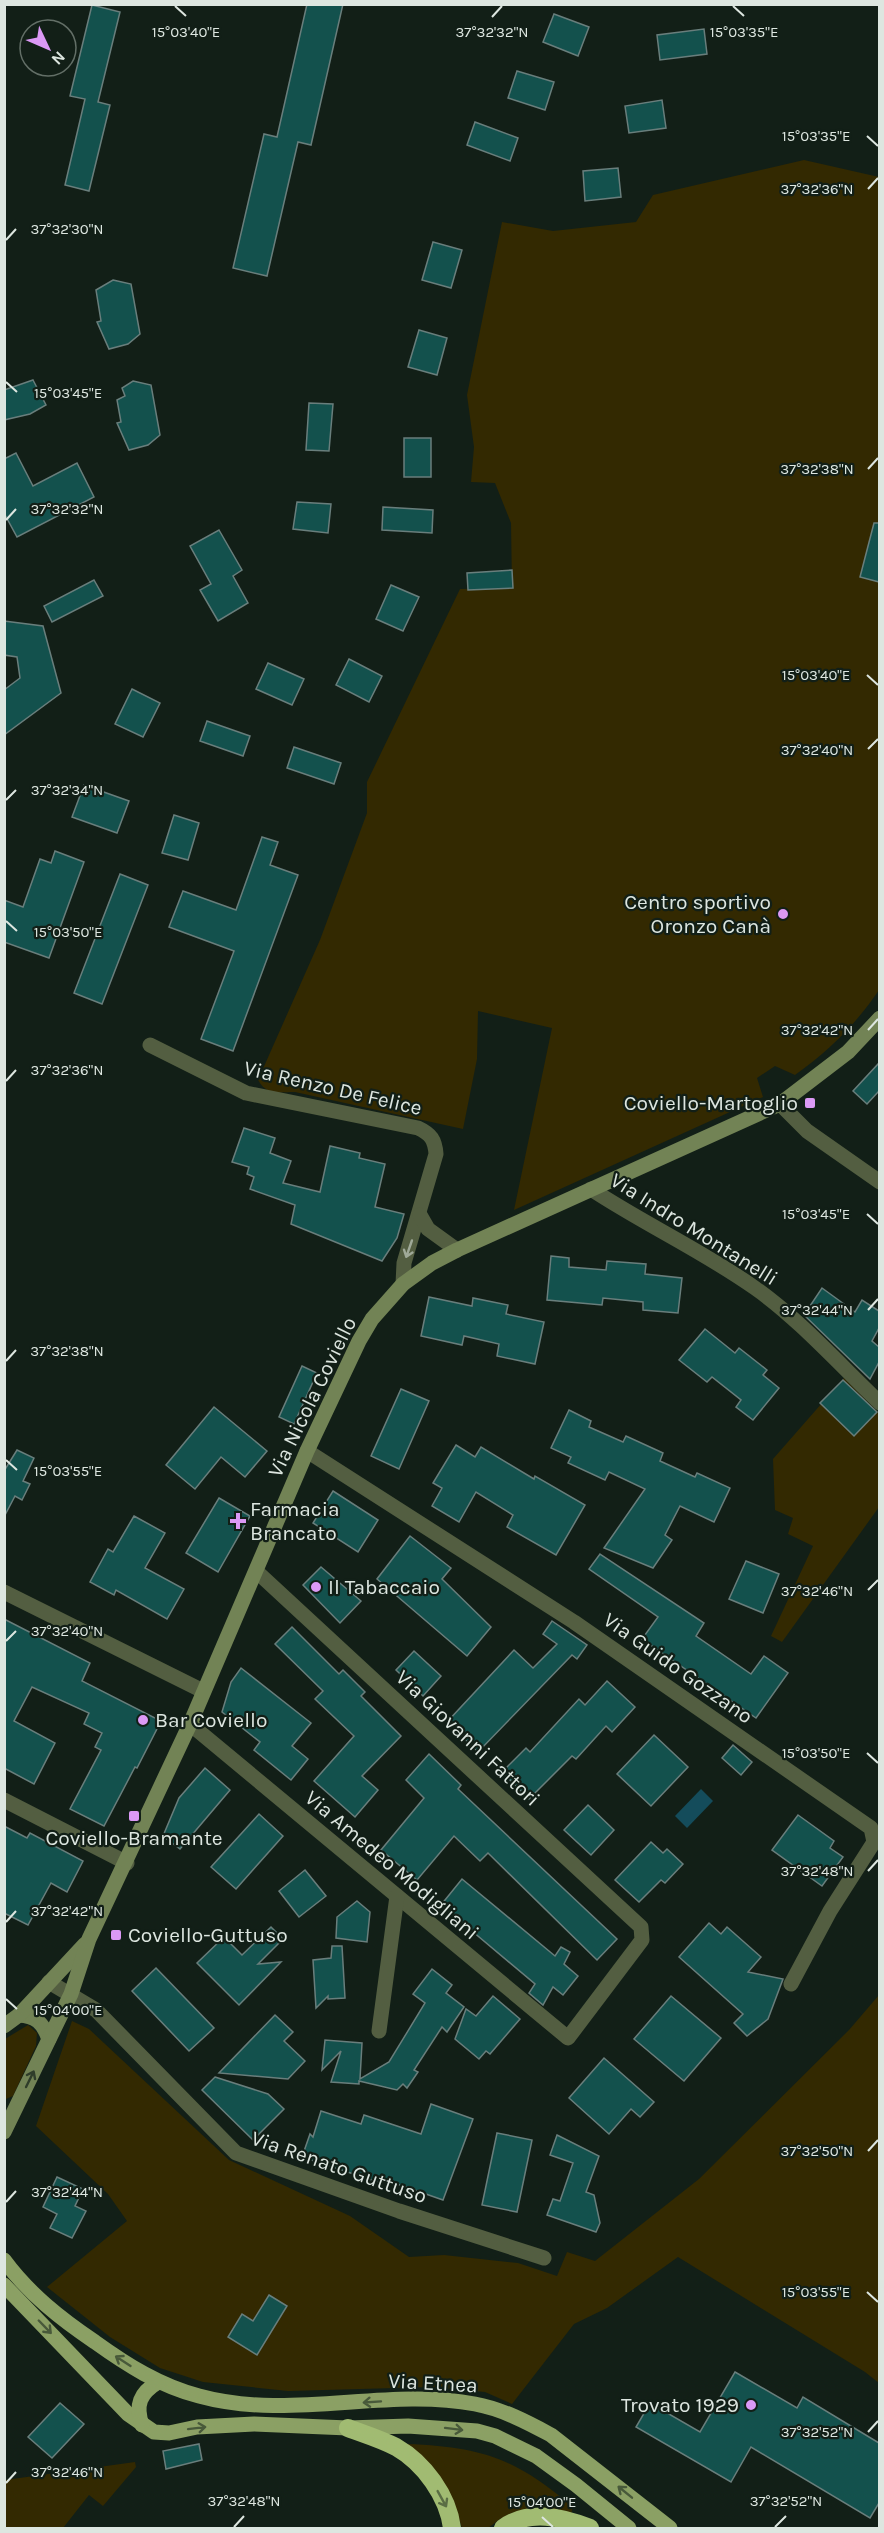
<svg xmlns="http://www.w3.org/2000/svg" width="884" height="2533" font-family="Karla,sans-serif">
  <style>
    .green { fill: #332901 }
    .water { fill: #144c5b }
    .building { fill: #13514d; stroke: #697e7c; stroke-width: 1.5 }
    .lines { fill: none; stroke-linecap: round; stroke-linejoin: round }
    .minor { stroke: #535e41; stroke-width: 15 }
    .secondary { stroke: #728355; stroke-width: 15 }
    .primary { stroke: #8ba064; stroke-width: 15 }
    .motorway { stroke: #a1bb72; stroke-width: 18 }
    .oneway { stroke: #9fa998 }
    .oneway2 { stroke: #2f3d2a }
    .oneway3 { stroke: #48593a }
    .oneway4 { stroke: #5a6d44 }
    .ticks { fill: none; stroke: #dde6e0; stroke-width: 2 }
    .poi-dot { fill: #db99f5; stroke: #121f17; stroke-width: 2 }
    .labels { text-anchor: middle; stroke-width: 4.5; stroke-linejoin: round; paint-order: stroke }
    .poi-label { font-size: 21px; fill: #dde6e0; stroke: #121f17; text-anchor: start }
    .street-label { font-size: 21px; fill: #dde6e0; stroke: #121f17 }
    .ticks-label { font-size: 15px; text-anchor: middle; fill: #dde6e0; stroke: #121f17; stroke-width: 4.5; stroke-linejoin: round; paint-order: stroke }
  </style>
  <rect width="100%" height="100%" fill="#121f17"/>
  <g class="green">
    <path d="M804 160 879 177V990C856 1024 829 1051 795 1075L775 1066 757 1078 763 1097 514 1210 552 1028 478 1011 477 1059 463 1129 295 1092C278 1092 267 1096 258 1080L320 940 367 813V782L460 589 512 588 511 523 495 483 471 482 474 447 467 395 502 222 553 231 636 222 653 195Z"/>
    <path d="M844 1378 879 1413V1507L782 1642 771 1636 813 1546 788 1534 793 1518 775 1510 773 1459Z"/>
    <path d="M879 1995V2383L865 2372 678 2257 607 2308 574 2324 512 2404 485 2392 432 2387 288 2391 203 2382 160 2368 110 2337 47 2287 127 2221 108 2194 36 2126 72 2021 89 2029 229 2160 350 2216 409 2257 444 2255 518 2263 557 2276 567 2252 595 2261 699 2179 849 2030Z"/>
    <path d="M28 2025 37 2033 36 2046 13 2096 6 2099 5 2039Z"/>
    <path d="M407 2444C482 2447 515 2458 573 2507L571 2514 536 2506 512 2513 500 2519 488 2528H462L455 2507Z"/>
    <path d="M135 2462 136 2467 103 2506 89 2495 63 2528H5V2480Z"/>
  </g>
  <path class="water" d="M701 1789 713 1801 687 1828 675 1816Z"/>
  <g class="building">
    <path d="M307 4H343L311 145 298 142 267 276 233 268 264 134 277 137Z"/>
    <path d="M92 5 120 12 98 102 110 105 89 191 65 185 85 99 70 96Z"/>
    <path d="M554 14 589 27 578 56 543 42Z"/>
    <path d="M704 29 707 54 660 60 657 35Z"/>
    <path d="M517 71 554 82 545 110 508 98Z"/>
    <path d="M662 100 666 128 629 133 625 106Z"/>
    <path d="M475 122 518 138 510 161 467 145Z"/>
    <path d="M618 168 621 197 585 201 583 171Z"/>
    <path d="M433 242 462 250 451 288 422 280Z"/>
    <path d="M113 280 131 284 140 334 128 344 109 349 97 322 101 321 96 290Z"/>
    <path d="M419 330 447 338 437 375 408 367Z"/>
    <path d="M33 380 46 405 30 414 4 420V390Z"/>
    <path d="M133 381 151 385 160 435 148 445 129 450 117 423 121 422 117 400 125 396 122 388Z"/>
    <path d="M309 403 333 404 329 451 306 450Z"/>
    <rect x="404" y="438" width="27" height="39"/>
    <path d="M16 453 33 486 77 463 94 497 17 537 4 513V459Z"/>
    <path d="M297 502 331 504 328 533 293 529Z"/>
    <path d="M383 507 433 510 432 533 382 530Z"/>
    <path d="M874 523H879V582L860 577Z"/>
    <path d="M219 530 242 570 233 576 248 603 218 621 200 590 211 584 190 546Z"/>
    <path d="M512 570 513 588 468 590 467 573Z"/>
    <path d="M94 580 103 596 52 622 44 606Z"/>
    <path d="M391 585 419 597 403 631 376 619Z"/>
    <path d="M4 621 43 626 61 693 4 735V690L20 678 17 657 4 655Z"/>
    <path d="M349 659 382 676 369 702 336 685Z"/>
    <path d="M268 663 304 679 292 705 256 689Z"/>
    <path d="M132 689 160 703 143 737 115 724Z"/>
    <path d="M207 721 250 736 243 756 200 741Z"/>
    <path d="M294 747 341 763 334 784 287 768Z"/>
    <path d="M84 785 129 801 117 833 72 817Z"/>
    <path d="M174 815 199 823 188 860 162 853Z"/>
    <path d="M262 837 278 842 270 865 298 875 233 1051 201 1039 234 951 169 927 183 891 236 910Z"/>
    <path d="M55 851 84 862 49 958 4 942V900L23 907 40 859 51 863Z"/>
    <path d="M120 874 148 885 102 1004 74 993Z"/>
    <path d="M879 1063V1091L867 1104 853 1091Z"/>
    <path d="M244 1128 275 1138 270 1153 291 1161 283 1183 320 1192 330 1146 360 1153 359 1158 385 1164 375 1207 404 1214 397 1238 382 1261 291 1224 295 1205 250 1189 254 1177 247 1174 249 1167 232 1162Z"/>
    <path d="M551 1256 569 1258V1267L606 1270 607 1261 646 1264 645 1274 682 1278 678 1313 643 1310V1302L603 1298 602 1305 547 1300Z"/>
    <path d="M822 1288 855 1312 862 1300 879 1311V1328L872 1341 879 1347V1362L870 1379 804 1315Z"/>
    <path d="M429 1297 472 1306 473 1298 508 1305 506 1314 544 1322 535 1364 497 1356 499 1344 464 1336 462 1345 421 1336Z"/>
    <path d="M705 1329 735 1353 739 1348 767 1370 763 1375 779 1388 753 1420 736 1407 741 1400 712 1377 707 1382 679 1360Z"/>
    <path d="M302 1366 317 1373 294 1424 279 1417Z"/>
    <path d="M843 1380 877 1412 854 1436 820 1403Z"/>
    <path d="M401 1389 429 1401 399 1469 371 1456Z"/>
    <path d="M214 1407 267 1451 245 1477 221 1457 195 1489 166 1465Z"/>
    <path d="M569 1410 591 1421 589 1427 623 1442 626 1436 663 1453 660 1461 695 1477 697 1473 730 1488 714 1522 680 1506 665 1535 672 1540 653 1568 604 1548 645 1489 609 1472 605 1480 568 1463 571 1457 551 1448Z"/>
    <path d="M456 1445 475 1457 481 1447 534 1479 535 1476 585 1505 556 1555 507 1527 513 1515 476 1492 459 1522 432 1506 442 1488 433 1483Z"/>
    <path d="M17 1450 34 1458 23 1481 30 1484 22 1500 15 1496 4 1517V1471Z"/>
    <path d="M333 1491 378 1520 358 1552 313 1523Z"/>
    <path d="M219 1498 250 1516 218 1572 186 1553Z"/>
    <path d="M134 1516 165 1533 145 1568 184 1589 167 1619 116 1590 114 1595 90 1582 108 1549 113 1552Z"/>
    <path d="M410 1536 451 1568 442 1579 491 1627 467 1656 377 1579Z"/>
    <path d="M600 1554 704 1623 696 1636 751 1674 764 1656 788 1673 756 1718 642 1639 658 1617 589 1569Z"/>
    <path d="M746 1561 779 1574 763 1613 729 1599Z"/>
    <path d="M321 1567 361 1601 340 1623 303 1585Z"/>
    <path d="M4 1619 90 1663 82 1681 161 1721 137 1768 135 1767 104 1826 70 1809 101 1750 95 1747 102 1733 84 1724 89 1713 32 1687 14 1721 55 1743 34 1784 4 1768Z"/>
    <path d="M552 1621 587 1645 577 1659 572 1655 478 1752 447 1722 514 1650 533 1668 557 1644 543 1634Z"/>
    <path d="M292 1627 339 1674 343 1670 365 1692 361 1696 401 1736 362 1776 378 1790 355 1817 314 1781 354 1736 315 1699 323 1691 275 1644Z"/>
    <path d="M414 1651 441 1676 423 1696 396 1670Z"/>
    <path d="M241 1668 311 1723 292 1746 308 1759 291 1780 254 1750 260 1742 222 1712 231 1682Z"/>
    <path d="M607 1681 635 1707 612 1732 606 1726 576 1759 572 1756 529 1799 502 1772 526 1748 530 1752 579 1699 585 1705Z"/>
    <path d="M654 1735 688 1767 651 1806 617 1774Z"/>
    <path d="M733 1745 752 1762 741 1775 722 1758Z"/>
    <path d="M429 1754 461 1785 458 1789 617 1939 597 1960 488 1853 480 1861 454 1836 417 1880 381 1850 424 1798 406 1780Z"/>
    <path d="M205 1768 230 1790 180 1849 163 1836 179 1798Z"/>
    <path d="M588 1805 614 1830 591 1855 564 1830Z"/>
    <path d="M259 1814 283 1836 236 1889 211 1867Z"/>
    <path d="M798 1815 834 1841 830 1848 843 1857 822 1886 772 1850Z"/>
    <path d="M4 1826 27 1838 30 1833 83 1861 67 1892 51 1883 28 1925 4 1913Z"/>
    <path d="M651 1842 663 1853 667 1849 683 1864 665 1883 661 1880 639 1902 615 1880Z"/>
    <path d="M305 1870 326 1896 299 1917 279 1891Z"/>
    <path d="M462 1879 555 1956 561 1947 570 1952 564 1964 578 1976 563 1995 553 1987 543 2005 529 1993 535 1984 441 1905Z"/>
    <path d="M357 1901 370 1912 367 1942 336 1938 337 1917Z"/>
    <path d="M709 1923 721 1934 727 1927 761 1957 748 1972 783 1979 768 2019 747 2036 734 2023 743 2014 679 1957Z"/>
    <path d="M271 1927 283 1939 258 1964 281 1962 239 2005 197 1963 224 1937 242 1955Z"/>
    <path d="M332 1946H342L345 1998 328 1999V1996L316 2008 313 1960 331 1958Z"/>
    <path d="M156 1968 214 2028 189 2051 132 1991Z"/>
    <path d="M432 1969 452 1985 446 1993 464 2007 447 2032 442 2027 414 2070 418 2072 407 2088 403 2084 397 2090 359 2081V2084L331 2082 341 2051 322 2070 325 2040 362 2043 360 2079 389 2062 425 2003 413 1994Z"/>
    <path d="M493 1996 520 2019 490 2054 486 2051 479 2059 455 2039 466 2009 476 2016Z"/>
    <path d="M671 1996 721 2038 684 2081 634 2039Z"/>
    <path d="M275 2015 293 2032 284 2041 305 2061 288 2079 219 2073Z"/>
    <path d="M604 2058 654 2102 640 2117 631 2109 609 2134 569 2098Z"/>
    <path d="M215 2077 268 2094 284 2109 253 2140 202 2090Z"/>
    <path d="M431 2104 473 2119 443 2200 380 2178 378 2182 302 2157 310 2134 313 2137 321 2111 361 2124 364 2115 421 2134Z"/>
    <path d="M497 2133 532 2140 517 2212 482 2205Z"/>
    <path d="M557 2135 599 2156 586 2192 594 2195 600 2223 596 2232 547 2215 553 2199 560 2201 573 2163 550 2155Z"/>
    <path d="M57 2177 83 2189 75 2206 86 2211 72 2238 50 2228 57 2214 43 2207Z"/>
    <path d="M269 2295 287 2306 257 2355 228 2337 242 2314 253 2321Z"/>
    <path d="M735 2372 797 2408 803 2397 879 2443V2503L870 2518 751 2447 731 2482 636 2427 650 2403 700 2432Z"/>
    <path d="M60 2403 84 2424 52 2458 28 2437Z"/>
    <path d="M199 2444 202 2460 166 2469 163 2451Z"/>
  </g>
  <g class="lines">
    <g class="minor">
      <path d="M150 1045 246 1093 418 1128C431 1134 435 1140 436 1154L404 1263 403 1284"/>
      <path d="M780 1104 807 1131 880 1182"/>
      <path d="M591 1189C644 1224 703 1251 755 1288 798 1318 841 1366 880 1403"/>
      <path d="M420 1215 428 1229 457 1250"/>
      <path d="M307 1451 574 1622 871 1828 874 1842 830 1911 791 1984"/>
      <path d="M4 1592 203 1691"/>
      <path d="M190 1724 568 2038 642 1940 641 1927 256 1571"/>
      <path d="M4 1800 127 1863"/>
      <path d="M49 1982 96 2010 236 2153 399 2211 544 2258"/>
      <path d="M379 2031 397 1896"/>
    </g>
    <g class="secondary">
      <path d="M19 2015C36 2016 43 2023 49 2039"/>
      <path d="M4 2026 19 2015 85 1944"/>
      <path d="M4 2132 71 1994 89 1939 190 1724 307 1451 359 1341 372 1319 403 1284 432 1263 457 1250 780 1104 848 1052 880 1018"/>
    </g>
    <g class="primary">
      <path d="M4 2260C29 2294 61 2319 95 2342 127 2365 160 2386 199 2396 290 2421 386 2387 475 2404 502 2409 527 2422 551 2435L670 2528"/>
      <path d="M4 2285 128 2414 154 2432 169 2433 197 2427 254 2424 348 2428 408 2426 477 2431 495 2436 536 2456 576 2485 629 2528"/>
      <path d="M142 2425C135 2405 140 2393 158 2382"/>
    </g>
    <g class="motorway">
      <path d="M348 2428C364 2434 381 2439 396 2447 424 2463 448 2496 452 2528"/>
      <path d="M503 2528C529 2509 562 2517 590 2528"/>
    </g>
  </g>
  <defs><path id="oneway-shaft" d="M-6 0H5M1.5-3L5.5 0L1.5 3" fill="none" stroke-width="1.6" stroke-linecap="round" stroke-linejoin="round" transform="scale(1.5)"/></defs>
  <use class="oneway" href="#oneway-shaft" transform="translate(409 1249) rotate(109)"/>
  <use class="oneway2" href="#oneway-shaft" transform="translate(30 2079) rotate(-64)"/>
  <g class="oneway3">
    <use href="#oneway-shaft" transform="translate(45 2327) rotate(46)"/>
    <use href="#oneway-shaft" transform="translate(123 2361) rotate(-147)"/>
    <use href="#oneway-shaft" transform="translate(372 2402) rotate(176)"/>
    <use href="#oneway-shaft" transform="translate(197 2428) rotate(-7)"/>
    <use href="#oneway-shaft" transform="translate(454 2429) rotate(7)"/>
    <use href="#oneway-shaft" transform="translate(625 2492) rotate(-141)"/>
  </g>
  <use class="oneway4" href="#oneway-shaft" transform="translate(442 2499) rotate(61)"/>
  <path class="ticks" d="M175 6 186 16M733 6 744 16M492 17 502 6M867 136 878 146M868 189 878 178M6 240 16 229M6 382 17 392M868 469 878 458M6 520 16 509M867 675 878 685M868 749 878 739M6 800 16 790M6 921 17 931M868 1030 878 1019M6 1081 16 1070M867 1214 878 1224M868 1310 878 1299M6 1361 16 1350M6 1460 17 1470M868 1590 878 1580M6 1641 16 1631M867 1753 878 1763M868 1871 878 1860M6 1922 16 1911M6 1999 17 2009M868 2151 878 2140M6 2202 16 2191M867 2292 878 2302M868 2432 878 2421M6 2483 16 2472M542 2517 553 2527M234 2527 244 2516M775 2527 786 2516"/>
  <g class="poi-dot">
    <circle cx="783" cy="914" r="6"/>
    <rect x="804" y="1097" width="12" height="12" rx="3"/>
    <path d="M235 1512h6v6h6v6h-6v6h-6v-6h-6v-6h6z"/>
    <circle cx="316" cy="1587" r="6"/>
    <circle cx="143" cy="1720" r="6"/>
    <rect x="128" y="1810" width="12" height="12" rx="3"/>
    <rect x="110" y="1929" width="12" height="12" rx="3"/>
    <circle cx="751" cy="2405" r="6"/>
  </g>
  <g class="labels">
    <g class="poi-label">
      <text x="771" y="909" text-anchor="end">Centro sportivo<tspan x="771" dy="24">Oronzo Canà</tspan></text>
      <text x="798" y="1110" text-anchor="end">Coviello-Martoglio</text>
      <text x="250" y="1516">Farmacia<tspan x="250" dy="24">Brancato</tspan></text>
      <text x="328" y="1594">Il Tabaccaio</text>
      <text x="155" y="1727">Bar Coviello</text>
      <text x="134" y="1845" text-anchor="middle">Coviello-Bramante</text>
      <text x="128" y="1942">Coviello-Guttuso</text>
      <text x="739" y="2412" text-anchor="end">Trovato 1929</text>
    </g>
    <g class="street-label">
      <text transform="translate(333 1088) rotate(13)" y="7">Via Renzo De Felice</text>
      <text transform="translate(694 1229) rotate(32)" y="7">Via Indro Montanelli</text>
      <text transform="translate(312 1397) rotate(-64)" y="7">Via Nicola Coviello</text>
      <text transform="translate(678 1668) rotate(35)" y="7">Via Guido Gozzano</text>
      <text transform="translate(468 1738) rotate(43)" y="7">Via Giovanni Fattori</text>
      <text transform="translate(392 1865) rotate(40)" y="7">Via Amedeo Modigliani</text>
      <text transform="translate(339 2167) rotate(19)" y="7">Via Renato Guttuso</text>
      <text transform="translate(433 2383) rotate(3)" y="7">Via Etnea</text>
    </g>
  </g>
  <g class="ticks-label">
    <text x="186" y="37">15°03'40"E</text>
    <text x="744" y="37">15°03'35"E</text>
    <text x="492" y="37">37°32'32"N</text>
    <text x="816" y="141">15°03'35"E</text>
    <text x="817" y="194">37°32'36"N</text>
    <text x="67" y="234">37°32'30"N</text>
    <text x="68" y="398">15°03'45"E</text>
    <text x="817" y="474">37°32'38"N</text>
    <text x="67" y="514">37°32'32"N</text>
    <text x="816" y="680">15°03'40"E</text>
    <text x="817" y="755">37°32'40"N</text>
    <text x="67" y="795">37°32'34"N</text>
    <text x="68" y="937">15°03'50"E</text>
    <text x="817" y="1035">37°32'42"N</text>
    <text x="67" y="1075">37°32'36"N</text>
    <text x="816" y="1219">15°03'45"E</text>
    <text x="817" y="1315">37°32'44"N</text>
    <text x="67" y="1356">37°32'38"N</text>
    <text x="68" y="1476">15°03'55"E</text>
    <text x="817" y="1596">37°32'46"N</text>
    <text x="67" y="1636">37°32'40"N</text>
    <text x="816" y="1758">15°03'50"E</text>
    <text x="817" y="1876">37°32'48"N</text>
    <text x="67" y="1916">37°32'42"N</text>
    <text x="68" y="2015">15°04'00"E</text>
    <text x="817" y="2156">37°32'50"N</text>
    <text x="67" y="2197">37°32'44"N</text>
    <text x="816" y="2297">15°03'55"E</text>
    <text x="817" y="2437">37°32'52"N</text>
    <text x="67" y="2477">37°32'46"N</text>
    <text x="244" y="2506">37°32'48"N</text>
    <text x="786" y="2506">37°32'52"N</text>
    <text x="542" y="2507">15°04'00"E</text>
  </g>
  <rect width="884" height="2533" fill="none" stroke="#dde6e0" stroke-width="12"/>
  <g transform="translate(48 48) rotate(134)"><circle r="28" fill="#121f17" stroke="#636f67" stroke-width="1.5"/>
  <path d="M0-4.5L10 22L0 15L-10 22Z" fill="#db99f5"/>
  <text y="-9" font-size="16" font-weight="bold" text-anchor="middle" fill="#dde6e0">N</text>
  </g>
</svg>
